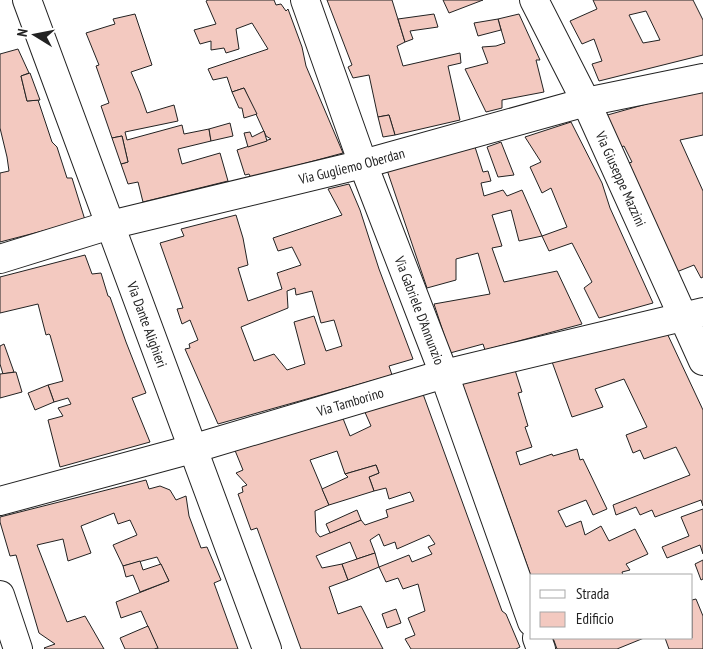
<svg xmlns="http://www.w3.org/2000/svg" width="703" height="649" font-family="'PT Sans Narrow',sans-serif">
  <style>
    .building { fill: #f3c9c0; stroke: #222; fill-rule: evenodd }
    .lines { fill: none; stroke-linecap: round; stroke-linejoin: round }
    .street-casing { stroke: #222; stroke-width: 30 }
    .street { stroke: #fff; stroke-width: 28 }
    .labels { text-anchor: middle; stroke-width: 4; stroke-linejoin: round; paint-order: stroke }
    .street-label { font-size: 14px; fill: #222; stroke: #fff }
  </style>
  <rect width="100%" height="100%" fill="#fff"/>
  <g class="building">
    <path d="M208 0H274L276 5 281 4 286 11 288 9 302 47 306 66 343 153 251 178 249 174 245 175 237 150 271 139 266 136 244 88 232 92 227 77 213 80 208 69 268 49 252 23 236 29 239 49 226 53 224 48 211 50V41L200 44 194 30 216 24 206 1Z"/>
    <path d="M327 0H392L405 42 397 46 403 66 460 53 461 63 448 66 460 120 395 135 389 115 378 117 369 75 353 78 348 67 352 65Z"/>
    <path d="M443 0H483L449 13Z"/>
    <path d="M593 0H693L703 20V55L599 81 592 64 602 61 594 39 582 44 570 21 597 9ZM646 11 660 40 643 43 629 15Z"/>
    <path d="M135 14 152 65 131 72 140 93 147 113 174 105 178 121 125 132 127 140 182 125 184 134 209 129 211 141 178 149 182 164 220 153 228 181 143 202 138 182 128 184 121 164 128 162 122 136 112 138 101 106 109 103 96 66 99 65 86 33 115 24 113 19Z"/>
    <path d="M434 14 438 27 410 31 413 39 405 42 398 19Z"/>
    <path d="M519 14 540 60H536L544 92 502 100V108L486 112 465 69 488 63 482 47 496 46 505 43 498 19Z"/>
    <path d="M498 19 501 30 478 36 474 23Z"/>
    <path d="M18 49 29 73 21 76 27 101 38 100 52 142 57 147 67 178H72L85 220 0 242V173L9 171 7 157 0 128V54Z"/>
    <path d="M30 73 40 100 27 101 21 76Z"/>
    <path d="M244 88 257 114 244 118 242 108H239L232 92Z"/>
    <path d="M703 88V135L680 140 703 191V277L701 278 694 265 674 273 626 164 632 162 624 146 618 148 604 116Z"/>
    <path d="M389 115 395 135 383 137 378 117Z"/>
    <path d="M571 122 602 183 610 208 653 303 599 318 584 288 592 282 572 243 549 251 542 236 567 227 551 188 542 193 530 167 541 162 525 137Z"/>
    <path d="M230 123 233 136 211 141 209 129Z"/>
    <path d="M264 131 267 141 248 147 244 133 250 132 252 137Z"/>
    <path d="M122 136 128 162 121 164 112 138Z"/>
    <path d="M501 142 514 175 498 177 487 147Z"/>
    <path d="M475 147 483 172 488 171 491 181 481 183 484 196 503 190 507 196 522 190 542 236 519 241 511 210 492 215 502 246 492 248 504 282 557 271 582 324 485 350 483 344 450 353 434 304 490 294 478 253 456 259V280L427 288 387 170Z"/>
    <path d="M349 184 360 210 379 269 413 359 389 366 392 375 218 424 185 349 190 348 189 344 198 340 190 320 182 324 177 309 183 308 160 243 184 236 181 229 236 215 243 238 248 265 238 268 248 301 282 289 277 273 301 265 292 247 278 251 273 238 342 215 328 189ZM295 288 296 295 312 291 321 323 334 320 342 346 326 351 314 316 294 322 305 364 287 370 274 354 254 361 241 327 288 308 287 291Z"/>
    <path d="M85 255 92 274 101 273 108 296 110 297 126 342 146 393 132 398 150 442 60 467 48 420 63 416 58 408 71 404 68 398 54 402 48 385 63 381 50 335 49 334 46 335 38 304 0 313V277Z"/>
    <path d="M666 331 703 410V506L701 500 655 517 652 510 640 515 636 507 616 515 613 505 690 475 676 447 644 459 640 450 633 453 626 435 647 427 624 379 595 389 603 407 572 417 551 359Z"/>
    <path d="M4 344 14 372 3 374 0 364V346Z"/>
    <path d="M514 367 522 392 518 393 528 426 525 427 532 447 516 452 520 465 552 454 553 456 577 449 580 460 583 459 607 509 593 515 586 500 558 511 566 527 581 521 585 535 601 526 609 541 635 529 648 554 626 564 630 570 622 572 623 575H532V579L462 383Z"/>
    <path d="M16 372 22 392 0 398V374Z"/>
    <path d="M48 385 54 402 35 410 28 393Z"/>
    <path d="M423 394 502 611 506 614 520 647 516 649H411L405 639 415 635 408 618 425 611 418 584 403 589 398 578 386 582 379 567 409 555 412 562 432 554 428 547 435 544 429 535 397 549 395 542 384 546 379 534 370 540 375 553 357 559 350 542 316 556 322 568 342 564 348 580 329 587 338 614 361 606 383 649H301L257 528 251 530 238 494 243 492 242 487 247 485 236 473 243 470 234 448 342 416 350 436 371 426 364 410ZM337 451 345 474 376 465 379 473 369 477 374 491 386 488 389 499 410 492 414 501 386 510 388 517 365 525 361 520 320 537 316 532 315 511 329 505 310 460Z"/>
    <path d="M376 465 379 473 369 477 374 491 329 505 322 489 348 477 345 474Z"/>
    <path d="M146 480 149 489 160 486 170 490 176 500 186 496 189 516 201 548 207 547 221 580 214 583 238 649H158L141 611 121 618 116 602 169 581 157 557 123 566 113 545 137 535 130 520 118 524 114 513 81 526 91 553 68 561 63 539 37 545 67 622 85 616 104 649H45L44 648 55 644 39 633 16 555 10 556 0 522V517Z"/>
    <path d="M703 509V554L700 545 667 558 662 547 689 536 681 517Z"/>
    <path d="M357 510 361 520 330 533 326 524Z"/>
    <path d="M375 553 379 567 348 580 342 564Z"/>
    <path d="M703 560V579L701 580 695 564Z"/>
    <path d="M140 561 143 570 161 564 169 581 140 592 133 575 126 577 123 566Z"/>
    <path d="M696 599 703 616V649H669L665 638H692V600Z"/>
    <path d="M396 609 401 623 387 628 382 614Z"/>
    <path d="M148 626 158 648 154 649H125L120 638Z"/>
    <path d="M553 638H644L617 649H557Z"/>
  </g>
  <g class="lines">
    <g class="street-casing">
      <g id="street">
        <path id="s1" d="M27 0 267 649"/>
        <path id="s2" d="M305 0 363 164 444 374 532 622"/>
        <path id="s3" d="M534 0 586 102 703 361"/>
        <path id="s4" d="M0 259 110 225 363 164 586 102 703 78"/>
        <path id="s5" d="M0 501 192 449 444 374 703 312"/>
        <path d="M0 595 18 649"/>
        <path d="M537 638 541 649"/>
      </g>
    </g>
    <use href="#street" class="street"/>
  </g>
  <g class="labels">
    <g class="street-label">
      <text dy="5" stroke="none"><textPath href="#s4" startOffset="364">Via Gugliemo Oberdan</textPath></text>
      <text dy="5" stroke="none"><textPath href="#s3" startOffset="199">Via Giuseppe Mazzini</textPath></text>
      <text dy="5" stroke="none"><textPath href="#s2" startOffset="331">Via Gabriele D'Annunzio</textPath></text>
      <text dy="5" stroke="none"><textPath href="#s1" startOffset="346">Via Dante Alighieri</textPath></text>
      <text dy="5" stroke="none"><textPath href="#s5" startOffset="364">Via Tamborino</textPath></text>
    </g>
  </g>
  <rect x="530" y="574" width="162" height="65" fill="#ffffff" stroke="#a7a7a7"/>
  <rect x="540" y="590" width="25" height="8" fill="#ffffff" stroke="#a7a7a7"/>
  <text x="576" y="599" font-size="15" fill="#222222">Strada</text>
  <rect x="540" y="612" width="25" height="15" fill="#f3c9c0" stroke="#a7a7a7"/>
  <text x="576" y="624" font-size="15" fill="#222222">Edificio</text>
  <g transform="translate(35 35) rotate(280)" stroke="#ffffff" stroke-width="4" paint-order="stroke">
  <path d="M0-4L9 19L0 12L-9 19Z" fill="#222222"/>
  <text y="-8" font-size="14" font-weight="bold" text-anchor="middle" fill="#222222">N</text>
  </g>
</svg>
